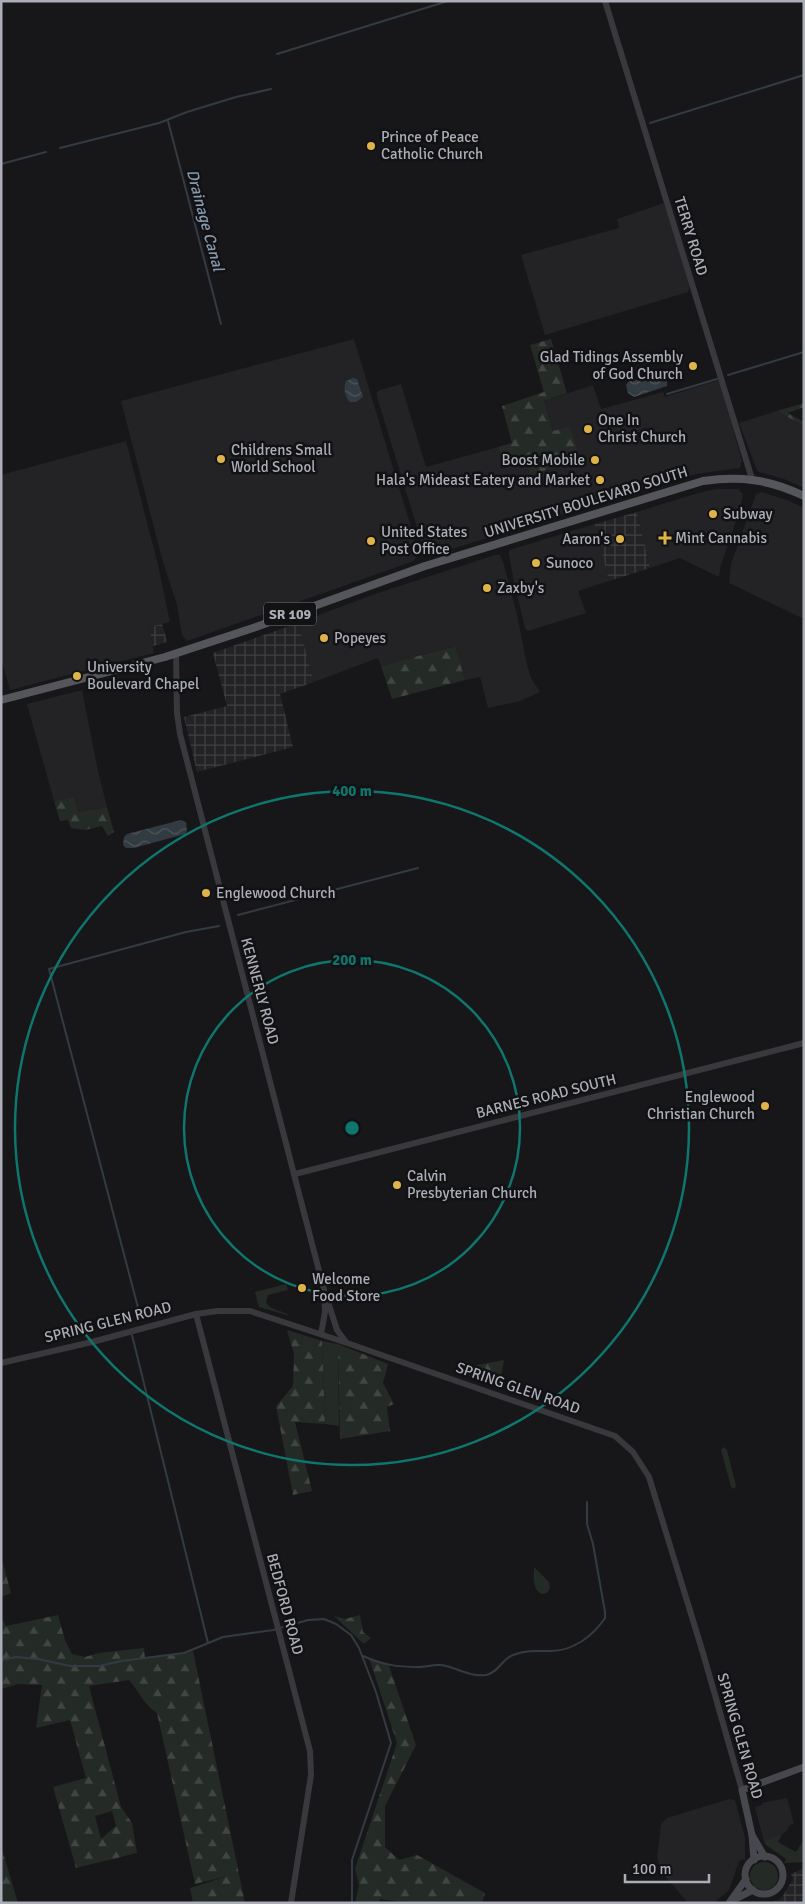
<svg xmlns="http://www.w3.org/2000/svg" width="805" height="1904" font-family="Signika,sans-serif">
  <style>
    .built { fill: #232326 }
    .industrial { fill: url(#industrial-grid) }
    .green { fill: #242a25 }
    .forest { fill: url(#forest-firs); fill-rule: evenodd }
    .water { fill: url(#water-waves) }
    .lines { fill: none; stroke-linecap: round; stroke-linejoin: round }
    .stream { stroke: #333b42; stroke-width: 2 }
    .tertiary { stroke: #39393d; stroke-width: 6 }
    .secondary { stroke: #47484d; stroke-width: 7 }
    .primary { stroke: #55565c; stroke-width: 8 }
    .ring { fill: none; stroke: #0f766e; stroke-width: 2.5 }
    .poi-dot { fill: #deb449; stroke: #121214; stroke-width: 2 }
    .labels { text-anchor: middle; stroke-width: 5; stroke-linejoin: round; paint-order: stroke }
    .shield { fill: #121214; stroke: #7d7f86; stroke-width: 1 }
    .shield-label { font-size: 14px; font-weight: bold; fill: #abaeb7 }
    .poi-label { font-size: 15px; fill: #abaeb7; stroke: #121214; text-anchor: start }
    .street-label { font-size: 15px; fill: #abaeb7; stroke: #121214 }
    .water-label { font-size: 16px; font-style: italic; fill: #8699ae; stroke: #121214 }
    .centre { fill: #0f766e; stroke: #121214; stroke-width: 2.5 }
    .ring-label { font-size: 15px; text-anchor: middle; font-weight: bold; fill: #0f766e; stroke: #121214; stroke-width: 5; stroke-linejoin: round; paint-order: stroke }
  </style>
  <defs>
    <pattern id="industrial-grid" width="8" height="8" patternUnits="userSpaceOnUse" patternTransform="scale(1.25)"><rect width="8" height="8" fill="#232326"/><path d="M0 4h8M4 0v8" fill="none" stroke="#404043"/></pattern>
    <pattern id="forest-firs" width="22" height="20" patternUnits="userSpaceOnUse" patternTransform="scale(1.25)"><rect width="22" height="20" fill="#242a25"/><path d="M5 1l3.5 6h-7zM16 11l3.5 6h-7z" fill="#414642"/></pattern>
    <pattern id="water-waves" width="16" height="10" patternUnits="userSpaceOnUse" patternTransform="scale(1.25)"><rect width="16" height="10" fill="#333b42"/><path d="M0 5q4-4 8 0t8 0" fill="none" stroke="#4e555b"/></pattern>
  </defs>
  <rect width="100%" height="100%" fill="#171719"/>
  <g class="built">
    <path d="M664 203 690 286 688 292 545 335 521 255 619 228 617 219Z"/>
    <path d="M354 339 417 547V556L414 561 187 641 182 635 177 605 163 562 121 401Z"/>
    <path d="M719 380 742 461 740 468 696 474 432 555 425 552 423 547 377 397V392L380 390 401 384 426 467 498 447 505 467 526 460 531 474 553 431 544 401 593 385 601 409 663 392 665 397Z"/>
    <path d="M777 411 804 426V488L784 479 759 472 757 470 739 423Z"/>
    <path d="M126 441 158 565 170 622 149 627 154 653 10 690 1 658V475Z"/>
    <path d="M716 489H738L743 494 740 509 721 565 719 577 680 558 650 568 637 512 698 493Z"/>
    <path d="M761 492 787 500 804 508V619L729 583 731 564 756 494Z"/>
    <path d="M595 524 609 581 578 591 586 613 528 631 525 628 514 582 509 555V550Z"/>
    <path d="M495 555H500L504 565 517 614 527 665 531 678 540 692 520 701 488 708 480 677 465 680 454 646 381 666 378 658 314 682 298 623 372 595Z"/>
    <path d="M82 690 98 771 107 807 78 812 74 797 54 801 27 704Z"/>
    <path d="M787 1798 794 1824 790 1825 786 1832 764 1842 755 1807 762 1805V1803Z"/>
    <path d="M729 1799 735 1800 745 1838V1861L743 1859 739 1861 729 1890 714 1903H688L661 1871 657 1858 661 1824 667 1818Z"/>
  </g>
  <g class="industrial">
    <path d="M637 512 650 568 609 581 595 524Z"/>
    <path d="M298 623 314 682 280 694 293 747 197 772 184 717 227 706 213 653Z"/>
    <path d="M162 624 167 642 153 646 149 627Z"/>
    <path d="M804 1868V1903H775V1901L781 1899 793 1879 791 1874Z"/>
  </g>
  <g class="green">
    <path d="M286 1284 288 1290 268 1295 266 1302C270 1311 283 1310 290 1316L259 1307 255 1292Z"/>
    <path d="M322 1341 338 1344 339 1426 325 1424Z"/>
    <path d="M724 1447 727 1450 736 1486 734 1489 731 1487 721 1450Z"/>
    <path d="M534 1567 549 1582 550 1588 547 1593 542 1594C532 1590 534 1577 534 1567Z"/>
    <path d="M782 1834 778 1842 796 1852 804 1839V1862L784 1863 786 1859 766 1845 764 1842 766 1840Z"/>
    <circle cx="764" cy="1876" r="14"/>
  </g>
  <g class="forest">
    <path d="M551 339 567 393 544 401 553 431 570 427 580 458 531 475 526 460 505 467 498 447 512 443 502 406 544 392 530 345Z"/>
    <path d="M804 403V407L788 413 804 422V426L777 411Z"/>
    <path d="M455 646 465 680 392 699 381 666Z"/>
    <path d="M74 797 78 812 107 807 114 832 108 836 102 826 85 830 71 828 68 820 60 821 54 801Z"/>
    <path d="M287 1330 322 1341 325 1424 295 1422 312 1491 293 1495 276 1406 293 1386 294 1354Z"/>
    <path d="M338 1344 388 1364 383 1383 394 1404 387 1407 390 1431 340 1439Z"/>
    <path d="M504 1360 499 1387 462 1373 466 1367Z"/>
    <path d="M1 1556 11 1593 1 1597Z"/>
    <path d="M58 1615 65 1640 72 1654 85 1657 99 1653 144 1648 145 1659 193 1651 245 1903H193L190 1888 228 1876 195 1884 157 1713C143 1704 139 1691 129 1680L89 1686 121 1807 132 1823 137 1853 76 1868 53 1787 86 1778 70 1720 36 1728 42 1685 18 1684 1 1689V1617L6 1626ZM112 1811 116 1826 101 1839 95 1816Z"/>
    <path d="M360 1615 363 1632 371 1638 364 1644 334 1616 345 1619Z"/>
    <path d="M369 1658 389 1666 416 1745 385 1806V1847L399 1860 417 1855 485 1893 482 1903H412L380 1899 379 1903H355L359 1885 355 1869 397 1743Z"/>
    <path d="M1 1846 18 1903H1Z"/>
  </g>
  <g class="water">
    <path d="M662 377 667 378V386L634 397 628 393 626 385 629 381Z"/>
    <path d="M353 378 357 379 363 397 356 402H350C345 397 343 387 346 381Z"/>
    <path d="M181 820 186 822 187 831 185 834 134 848H126L123 845 124 837 127 834Z"/>
  </g>
  <g class="lines">
    <g class="stream">
      <path d="M277 54 448 1"/>
      <path d="M168 121 221 324"/>
      <path d="M650 123 804 75"/>
      <path d="M60 148 159 123 187 112 236 97 271 89"/>
      <path d="M1 164 46 152"/>
      <path d="M728 375 804 352"/>
      <path d="M667 394 717 379"/>
      <path d="M238 915 418 868"/>
      <path d="M141 1319 49 969 186 932 219 926"/>
      <path d="M132 1335 208 1643"/>
      <path d="M363 1656C383 1665 397 1667 419 1667 427 1667 438 1663 446 1666 459 1669 471 1677 486 1675 498 1673 503 1658 513 1655 527 1650 538 1651 551 1651 573 1651 593 1636 605 1618V1612L593 1544 587 1524V1502"/>
      <path d="M1 1660 16 1657 38 1659 70 1666H99L121 1661 184 1653 223 1637 273 1630 308 1620 324 1619 336 1624 351 1635 359 1648 376 1692 391 1743 352 1860V1903"/>
    </g>
    <g class="tertiary">
      <path d="M605 1 752 479"/>
      <path d="M176 653 177 713 180 734 324 1290 325 1312 321 1334"/>
      <path d="M295 1174 804 1043"/>
      <path d="M328 1302 337 1330 346 1342"/>
      <path d="M196 1314 310 1751 311 1775 291 1903"/>
      <path d="M1 1363 92 1342 196 1314 218 1311H250L347 1343 615 1436 633 1452 649 1477 703 1653 742 1790"/>
    </g>
    <g class="secondary">
      <path d="M752 1835 754 1860"/>
      <circle cx="764" cy="1875" r="19"/>
      <path d="M765 1857 752 1835 742 1790 804 1767"/>
      <path d="M733 1900 753 1890"/>
      <path d="M729 1903 746 1879"/>
    </g>
    <path class="primary" d="M1 700 165 657 253 628 425 566 703 481C740 476 769 479 804 496"/>
  </g>
  <g class="ring">
    <circle cx="352" cy="1128" r="168"/>
    <circle cx="352" cy="1128" r="337"/>
  </g>
  <g class="poi-dot">
    <circle cx="371" cy="146" r="5"/>
    <circle cx="693" cy="366" r="5"/>
    <circle cx="588" cy="429" r="5"/>
    <circle cx="221" cy="459" r="5"/>
    <circle cx="595" cy="460" r="5"/>
    <circle cx="600" cy="480" r="5"/>
    <circle cx="713" cy="514" r="5"/>
    <path d="M662.5 530.5h5v5h5v5h-5v5h-5v-5h-5v-5h5z"/>
    <circle cx="620" cy="539" r="5"/>
    <circle cx="371" cy="541" r="5"/>
    <circle cx="536" cy="563" r="5"/>
    <circle cx="487" cy="588" r="5"/>
    <circle cx="324" cy="638" r="5"/>
    <circle cx="77" cy="676" r="5"/>
    <circle cx="206" cy="893" r="5"/>
    <circle cx="765" cy="1106" r="5"/>
    <circle cx="397" cy="1185" r="5"/>
    <circle cx="302" cy="1288" r="5"/>
  </g>
  <g class="labels">
    <rect class="shield" x="264" y="602.5" width="52" height="23" rx="4"/>
    <g class="shield-label">
      <text x="290" y="619">SR 109</text>
    </g>
    <g class="poi-label">
      <text x="381" y="142">Prince of Peace<tspan x="381" dy="17">Catholic Church</tspan></text>
      <text x="683" y="362" text-anchor="end">Glad Tidings Assembly<tspan x="683" dy="17">of God Church</tspan></text>
      <text x="598" y="425">One In<tspan x="598" dy="17">Christ Church</tspan></text>
      <text x="231" y="455">Childrens Small<tspan x="231" dy="17">World School</tspan></text>
      <text x="585" y="465" text-anchor="end">Boost Mobile</text>
      <text x="590" y="485" text-anchor="end">Hala's Mideast Eatery and Market</text>
      <text x="723" y="519">Subway</text>
      <text x="381" y="537">United States<tspan x="381" dy="17">Post Office</tspan></text>
      <text x="675" y="543">Mint Cannabis</text>
      <text x="610" y="544" text-anchor="end">Aaron's</text>
      <text x="546" y="568">Sunoco</text>
      <text x="497" y="593">Zaxby's</text>
      <text x="334" y="643">Popeyes</text>
      <text x="87" y="672">University<tspan x="87" dy="17">Boulevard Chapel</tspan></text>
      <text x="216" y="898">Englewood Church</text>
      <text x="755" y="1102" text-anchor="end">Englewood<tspan x="755" dy="17">Christian Church</tspan></text>
      <text x="407" y="1181">Calvin<tspan x="407" dy="17">Presbyterian Church</tspan></text>
      <text x="312" y="1284">Welcome<tspan x="312" dy="17">Food Store</tspan></text>
    </g>
    <g class="street-label">
      <text transform="translate(691 236) rotate(73)" y="5">TERRY ROAD</text>
      <text transform="translate(586 502) rotate(-17)" y="5">UNIVERSITY BOULEVARD SOUTH</text>
      <text transform="translate(260 991) rotate(75)" y="5">KENNERLY ROAD</text>
      <text transform="translate(546 1096) rotate(-14)" y="5">BARNES ROAD SOUTH</text>
      <text transform="translate(108 1322) rotate(-14)" y="5">SPRING GLEN ROAD</text>
      <text transform="translate(518 1388) rotate(19)" y="5">SPRING GLEN ROAD</text>
      <text transform="translate(285 1604) rotate(75)" y="5">BEDFORD ROAD</text>
      <text transform="translate(740 1736) rotate(74)" y="5">SPRING GLEN ROAD</text>
    </g>
    <g class="water-label">
      <text transform="translate(206 220) rotate(75)" y="6">Drainage Canal</text>
    </g>
  </g>
  <circle cx="352" cy="1128" r="8" class="centre"/>
  <g class="ring-label">
    <text x="352" y="796">400 m</text>
    <text x="352" y="965">200 m</text>
  </g>
  <rect width="805" height="1904" fill="none" stroke="#abaeb7" stroke-width="5"/>
  <path d="M625 1874v8h84v-8" fill="none" stroke="#abaeb7" stroke-width="2.5"/>
  <text x="632" y="1874" font-size="15" fill="#abaeb7" stroke="#121214" stroke-width="4" paint-order="stroke">100 m</text>
</svg>
